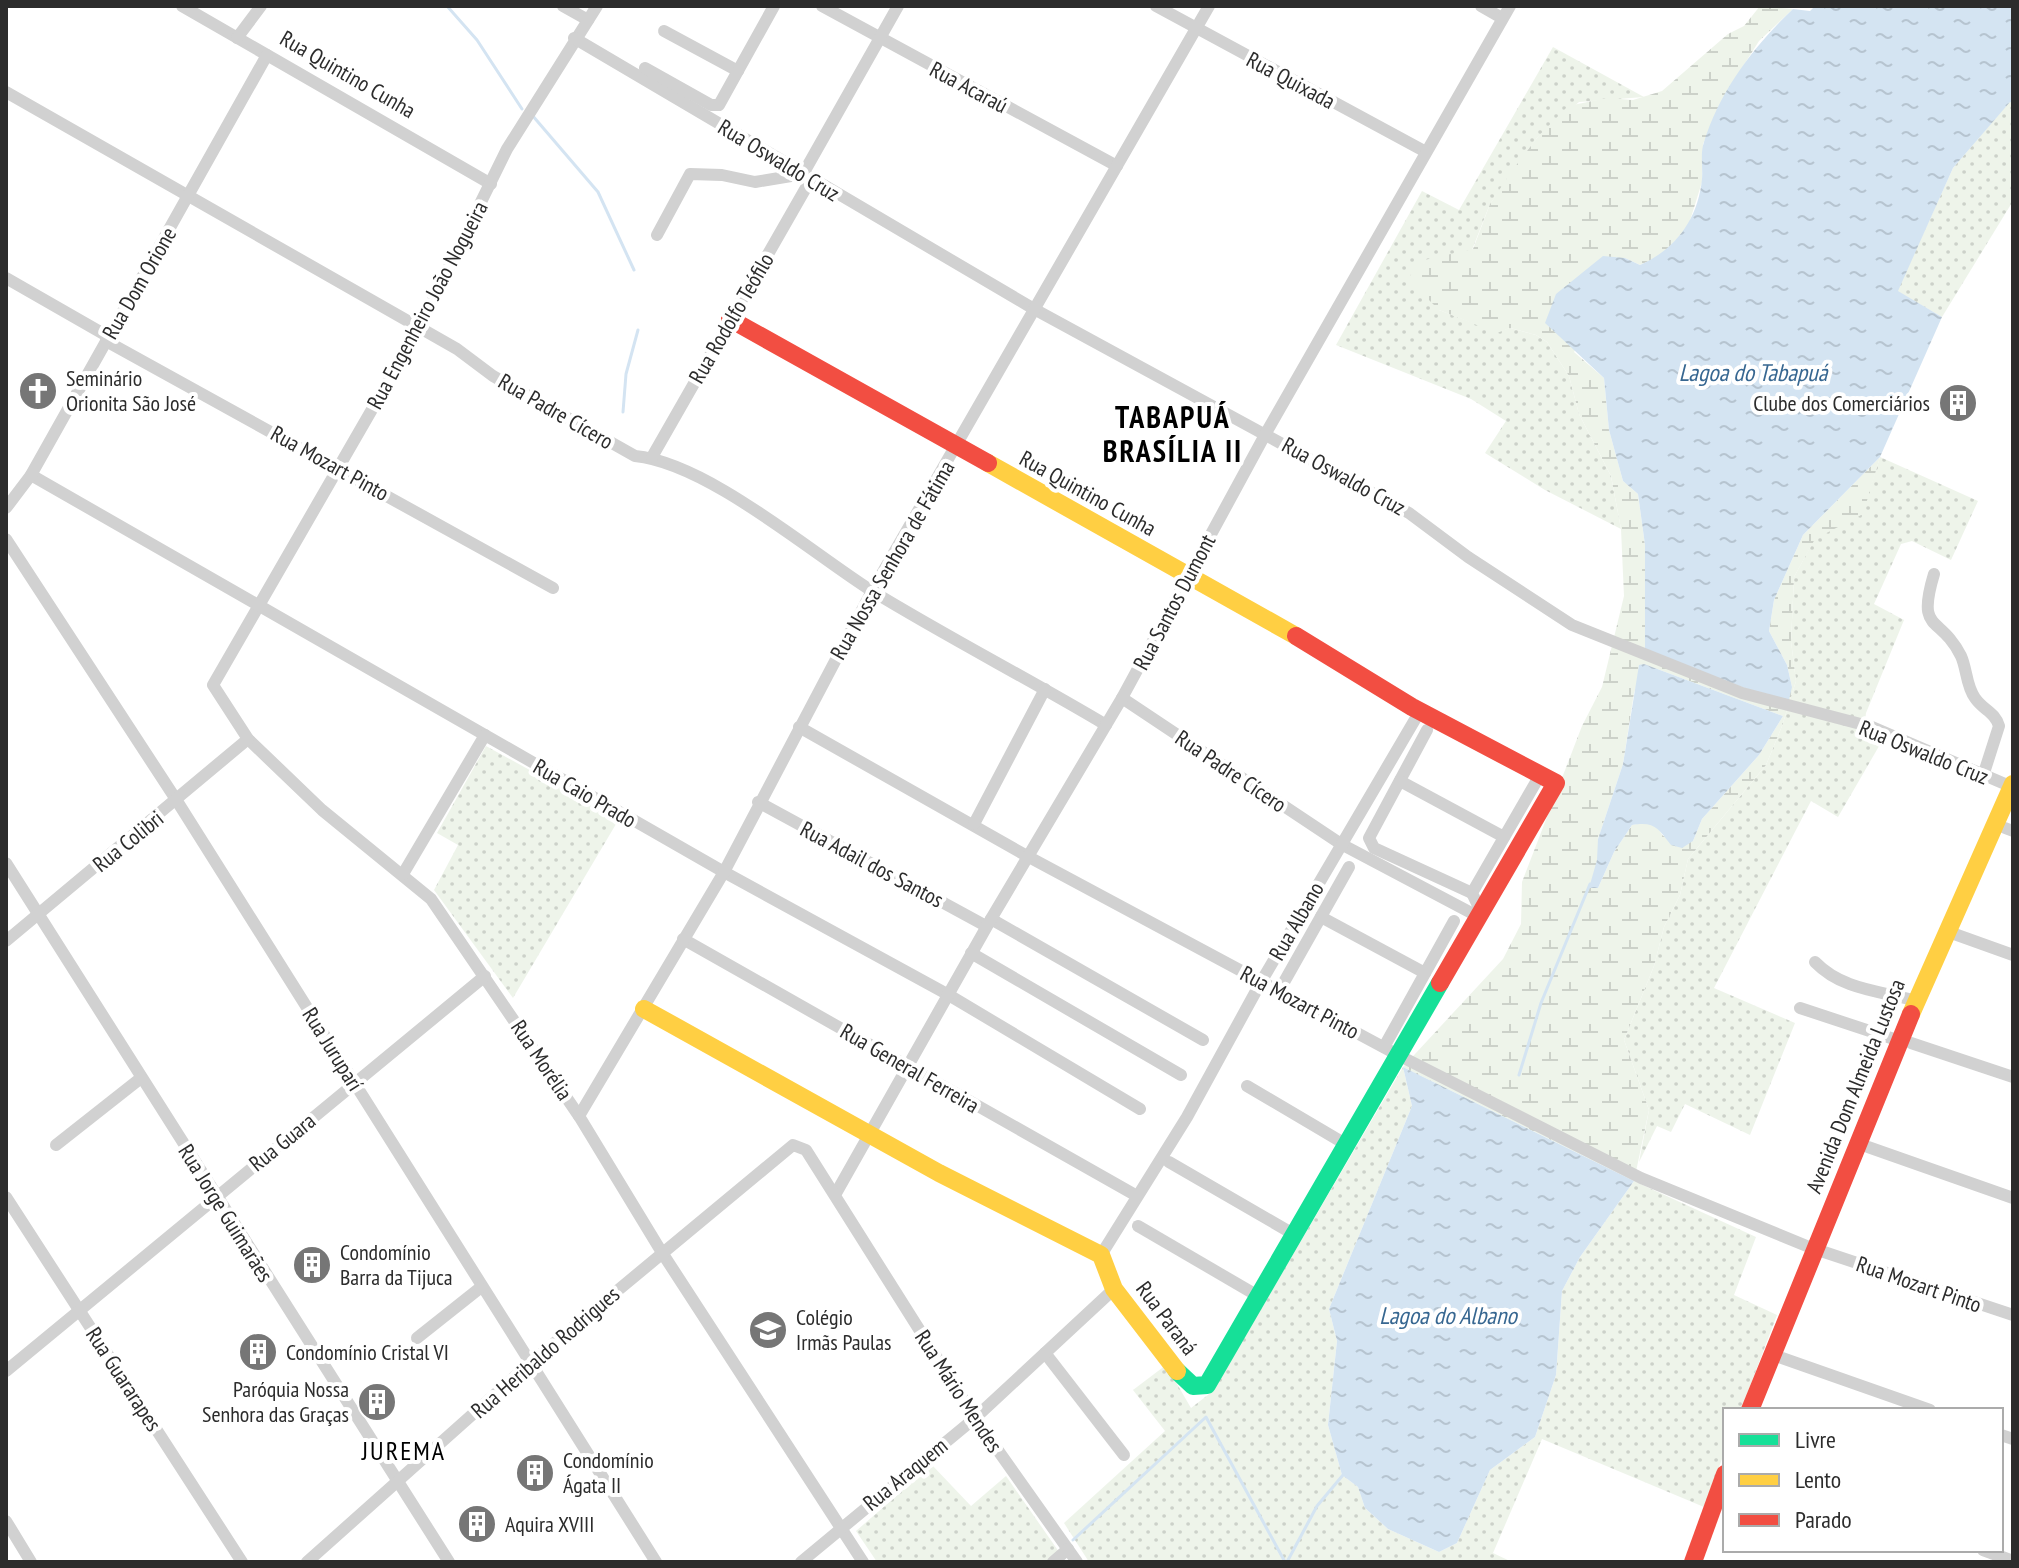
<svg xmlns="http://www.w3.org/2000/svg" width="2019" height="1568" font-family="'PT Sans Narrow',sans-serif">
  <style>
    .grass { fill: url(#grass-dots) }
    .wetland { fill: url(#wetland-marsh); fill-rule: evenodd }
    .water { fill: url(#water-ripples) }
    .lines { fill: none; stroke-linecap: round; stroke-linejoin: round }
    .stream { stroke: #d4e4f2; stroke-width: 3 }
    .street { stroke: #d1d1d1; stroke-width: 12 }
    .fast { stroke: #16e098; stroke-width: 18 }
    .slow { stroke: #ffcf43; stroke-width: 18 }
    .jam { stroke: #f24e42; stroke-width: 18 }
    .labels { text-anchor: middle; stroke-width: 8; stroke-linejoin: round; paint-order: stroke }
    .street-label { font-size: 22px; fill: #2c2c2c; stroke: #fff }
    .poi-label { font-size: 22px; fill: #2c2c2c; stroke: #fff; text-anchor: start }
    .water-label { font-size: 24px; font-style: italic; fill: #376791; stroke: #fff }
    .quarter-label { font-size: 26px; letter-spacing: 2px; fill: #000; stroke: #fff }
    .district-label { font-size: 30px; font-weight: bold; letter-spacing: 2px; fill: #000; stroke: #fff }
  </style>
  <defs>
    <pattern id="grass-dots" width="8" height="8" patternUnits="userSpaceOnUse" patternTransform="scale(2)"><rect width="8" height="8" fill="#eef4ea"/><path d="M2 2h.1M6 6h.1" fill="none" stroke="#ccd1c9" stroke-width="1.8" stroke-linecap="round"/></pattern>
    <pattern id="wetland-marsh" width="20" height="14" patternUnits="userSpaceOnUse" patternTransform="scale(2)"><rect width="20" height="14" fill="#eef4ea"/><path d="M1 5h8M5 5V1M11 12h8M15 12V8" fill="none" stroke="#ccd1c9"/></pattern>
    <pattern id="water-ripples" width="26" height="14" patternUnits="userSpaceOnUse" patternTransform="scale(2)"><rect width="26" height="14" fill="#d4e4f2"/><path d="M2 4q2-2 4 0t4 0M15 11q2-2 4 0t4 0" fill="none" stroke="#b6c4d0"/></pattern>
  </defs>
  <rect width="100%" height="100%" fill="#fff"/>
  <g class="grass">
    <path d="M1553 47 1644 97 1579 102 1537 138 1490 204 1472 250 1451 256 1439 310 1497 332 1510 328 1536 335 1547 342 1569 376 1579 414 1611 476 1621 529 1545 490 1485 453 1506 421 1471 399 1336 345 1422 191 1459 210Z"/>
    <path d="M2010 101 2013 103V201L1942 317 1897 291 1953 168Z"/>
    <path d="M1880 457 1978 501 1951 560 1912 541 1901 544 1874 604 1904 620 1866 713 1864 730 1882 741 1838 817 1811 801 1714 988 1795 1023 1750 1135 1685 1104 1671 1132 1657 1126 1639 1162 1649 1110 1624 1040 1654 966 1664 927 1680 895 1688 859 1766 765 1782 726 1796 681 1791 641 1794 577 1815 538 1862 514Z"/>
    <path d="M486 746 619 819 513 998 434 890 458 845 437 833Z"/>
    <path d="M1403 1067 1412 1106 1329 1309 1337 1341 1328 1425 1342 1475 1358 1487 1365 1508 1388 1529 1439 1552 1457 1543 1490 1470 1535 1437 1556 1375 1562 1291 1580 1257 1634 1181 1756 1237 1734 1295 1777 1315 1741 1410H1725V1451L1704 1507 1542 1439 1493 1553 1512 1562H1089L1064 1523 1165 1431 1133 1390 1166 1365 1191 1408 1213 1391Z"/>
    <path d="M932 1465 971 1506 1006 1476 1064 1559 1061 1562H877L856 1531Z"/>
  </g>
  <path class="wetland" d="M1760 6 1793 9 1759 41 1725 95 1703 144 1702 182 1688 227 1662 255 1640 265 1625 258 1574 352 1604 378 1609 430 1623 481 1638 494 1645 545V650L1715 675 1792 687 1787 665 1769 631 1774 600 1803 535 1880 457 1863 514 1815 539 1794 577 1791 641 1796 681 1782 726 1766 765 1688 859 1680 895 1664 927 1654 966 1624 1040 1649 1110 1634 1181 1403 1067 1503 959 1521 924 1522 882 1582 726 1602 687 1624 596 1621 529 1611 476 1579 414 1569 376 1547 342 1536 335 1510 328 1497 333 1439 310 1408 279 1420 261 1473 249 1490 204 1511 172 1537 138 1568 106 1607 98 1633 100 1662 91 1728 34 1744 26ZM1644 664 1783 716 1759 755 1702 819 1693 841 1663 836C1655 821 1647 822 1632 825L1614 852 1598 888V839L1623 764 1634 693Z"/>
  <g class="water">
    <path d="M1815 6H2013V103L2010 102 1953 168 1898 291 1942 317 1880 457 1803 535 1774 600 1769 631 1787 665 1792 687 1788 704 1645 651V545L1638 494 1623 481 1609 430 1604 378 1545 323 1556 294 1603 256 1625 258 1640 265C1676 249 1698 219 1702 179 1703 167 1700 153 1704 142 1720 90 1755 45 1793 9L1810 11Z"/>
    <path d="M1644 664 1783 716 1759 755 1702 819 1693 841 1682 848 1671 845C1658 828 1654 821 1632 825L1614 852 1598 888H1589L1597 860 1598 839 1623 764 1639 665Z"/>
    <path d="M1403 1067 1634 1181 1580 1257 1562 1291 1556 1375 1535 1437 1490 1470 1457 1543 1439 1552 1388 1529 1365 1508 1358 1487 1342 1475 1328 1425 1337 1341 1329 1309 1412 1106Z"/>
  </g>
  <g class="lines">
    <g class="stream">
      <path d="M447 6 477 40 522 109"/>
      <path d="M532 115 598 192 634 270"/>
      <path d="M623 412 626 374 638 330"/>
      <path d="M1519 1075 1541 1003 1590 884"/>
      <path d="M1073 1540 1206 1417 1285 1562"/>
      <path d="M1287 1562 1317 1506 1343 1475"/>
    </g>
    <g class="street">
      <path d="M182 6 491 184"/>
      <path d="M563 6 588 20"/>
      <path d="M597 6 507 149 419 328 213 685 248 739 322 810 431 899 579 1116 661 1251 863 1562"/>
      <path d="M822 6 1117 166"/>
      <path d="M1156 6 1426 152"/>
      <path d="M1481 6 1502 18"/>
      <path d="M664 31 738 71"/>
      <path d="M237 38 261 6"/>
      <path d="M574 38 1034 309 1409 513 1468 557 1572 625 1742 693 1872 727 2012 787"/>
      <path d="M645 68 711 105H719L774 6"/>
      <path d="M6 92 457 349 493 376 635 456C707 463 809 551 872 591 949 638 1029 679 1106 725"/>
      <path d="M657 235 690 174 722 175 755 182 803 174 898 6"/>
      <path d="M6 278 109 337"/>
      <path d="M106 341 553 588"/>
      <path d="M652 457 811 179"/>
      <path d="M31 475 724 872 947 994 1140 1109"/>
      <path d="M6 508 31 475 267 55"/>
      <path d="M6 539 177 801 656 1562"/>
      <path d="M1934 574C1916 634 1940 614 1961 656 1967 669 1966 686 1975 698 1983 710 1995 712 1999 726L1983 776"/>
      <path d="M1122 698 1341 844 1479 917"/>
      <path d="M799 727 1027 856 1398 1055 1641 1178 1814 1249"/>
      <path d="M1427 730 1369 838 1374 848 1472 893"/>
      <path d="M1400 781 1504 837"/>
      <path d="M758 802 986 926"/>
      <path d="M974 824 1045 689"/>
      <path d="M2005 828 2013 831"/>
      <path d="M6 863 449 1562"/>
      <path d="M403 874 485 735"/>
      <path d="M1481 912 1472 893 1536 782"/>
      <path d="M1321 917 1425 973"/>
      <path d="M991 919 1203 1040"/>
      <path d="M1946 931 2013 955"/>
      <path d="M683 939 1137 1196"/>
      <path d="M6 941 248 739"/>
      <path d="M971 953 1181 1075"/>
      <path d="M1815 962C1842 990 1880 991 1917 1001"/>
      <path d="M1279 991 1349 867"/>
      <path d="M1800 1008 1900 1041"/>
      <path d="M1911 1043 2013 1077"/>
      <path d="M1384 1047 1454 921"/>
      <path d="M1247 1086 1347 1145"/>
      <path d="M579 1116 724 872 872 591 1209 6"/>
      <path d="M56 1145 141 1078"/>
      <path d="M1868 1147 2013 1198"/>
      <path d="M1169 1162 1295 1235"/>
      <path d="M835 1195 991 919 1122 698 1266 433 1510 6"/>
      <path d="M6 1197 242 1562"/>
      <path d="M1138 1226 1258 1296"/>
      <path d="M1824 1252 2013 1315"/>
      <path d="M1101 1255 1187 1117 1261 982 1420 711"/>
      <path d="M417 1338 480 1288"/>
      <path d="M1045 1353 1124 1455"/>
      <path d="M1782 1358 1930 1410"/>
      <path d="M6 1371 485 976"/>
      <path d="M2001 1435 2013 1439"/>
      <path d="M6 1521 31 1562"/>
      <path d="M1983 1550 2013 1561"/>
      <path d="M307 1562 529 1364 793 1145 806 1150 975 1418 1077 1562"/>
      <path d="M801 1562 975 1418 1114 1289"/>
      <path d="M1053 1562 1068 1549"/>
    </g>
    <path class="fast" d="M1177 1371 1193 1386 1207 1385 1440 983"/>
    <g class="slow">
      <path d="M988 463 1296 636"/>
      <path d="M644 1009 939 1173 1101 1255 1114 1289 1177 1371"/>
      <path d="M1911 1014 2013 784"/>
    </g>
    <g class="jam">
      <path d="M730 319 988 463"/>
      <path d="M1296 636 1412 707 1556 783 1440 983"/>
      <path d="M1750 1410 1911 1014"/>
      <path d="M1693 1562 1725 1474"/>
    </g>
  </g>
  <defs>
    <g id="church-disc" transform="scale(2)"><circle r="9.5" fill="#767676" stroke="#fff"/><path d="M-1.2-6h2.4v3.5h3.3v2.4h-3.3V6h-2.4V-.1h-3.3v-2.4h3.3Z" fill="#fff"/></g>
    <g id="building-disc" transform="scale(2)"><circle r="9.5" fill="#767676" stroke="#fff"/><path d="M-4-6H4V6H1V3H-1V6H-4ZM-2.5-4.3h1.7v1.8h-1.7ZM.8-4.3h1.7v1.8H.8ZM-2.5-1h1.7V.8h-1.7ZM.8-1h1.7V.8H.8Z" fill="#fff"/></g>
    <g id="school-disc" transform="scale(2)"><circle r="9.5" fill="#767676" stroke="#fff"/><path d="M0-5L7-2L0 1L-7-2ZM-4 1L0 2.5L4 1V4Q0 6-4 4Z" fill="#fff"/></g>
  </defs>
  <g fill-rule="evenodd">
    <use href="#church-disc" x="38" y="391"/>
    <use href="#building-disc" x="1958" y="403"/>
    <use href="#building-disc" x="312" y="1265"/>
    <use href="#school-disc" x="768" y="1330"/>
    <use href="#building-disc" x="258" y="1352"/>
    <use href="#building-disc" x="377" y="1402"/>
    <use href="#building-disc" x="535" y="1473"/>
    <use href="#building-disc" x="477" y="1524"/>
  </g>
  <g class="labels">
    <g class="street-label">
      <text transform="translate(348 74) rotate(30)" y="8">Rua Quintino Cunha</text>
      <text transform="translate(1291 80) rotate(28)" y="8">Rua Quixada</text>
      <text transform="translate(969 87) rotate(28)" y="8">Rua Acaraú</text>
      <text transform="translate(779 160) rotate(31)" y="8">Rua Oswaldo Cruz</text>
      <text transform="translate(139 283) rotate(-60)" y="8">Rua Dom Orione</text>
      <text transform="translate(427 305) rotate(-62)" y="8">Rua Engenheiro João Nogueira</text>
      <text transform="translate(731 318) rotate(-60)" y="8">Rua Rodolfo Teófilo</text>
      <text transform="translate(556 411) rotate(30)" y="8">Rua Padre Cícero</text>
      <text transform="translate(330 463) rotate(29)" y="8">Rua Mozart Pinto</text>
      <text transform="translate(1344 476) rotate(29)" y="8">Rua Oswaldo Cruz</text>
      <text transform="translate(1088 493) rotate(29)" y="8">Rua Quintino Cunha</text>
      <text transform="translate(892 560) rotate(-60)" y="8">Rua Nossa Senhora de Fátima</text>
      <text transform="translate(1174 602) rotate(-62)" y="8">Rua Santos Dumont</text>
      <text transform="translate(1924 752) rotate(22)" y="8">Rua Oswaldo Cruz</text>
      <text transform="translate(1231 771) rotate(34)" y="8">Rua Padre Cícero</text>
      <text transform="translate(585 793) rotate(30)" y="8">Rua Caio Prado</text>
      <text transform="translate(128 841) rotate(-39)" y="8">Rua Colibri</text>
      <text transform="translate(872 864) rotate(28)" y="8">Rua Adail dos Santos</text>
      <text transform="translate(1296 921) rotate(-60)" y="8">Rua Albano</text>
      <text transform="translate(1300 1002) rotate(28)" y="8">Rua Mozart Pinto</text>
      <text transform="translate(333 1049) rotate(58)" y="8">Rua Juruparí</text>
      <text transform="translate(542 1060) rotate(56)" y="8">Rua Morélia</text>
      <text transform="translate(910 1068) rotate(30)" y="8">Rua General Ferreira</text>
      <text transform="translate(1855 1086) rotate(-68)" y="8">Avenida Dom Almeida Lustosa</text>
      <text transform="translate(282 1142) rotate(-39)" y="8">Rua Guara</text>
      <text transform="translate(226 1213) rotate(58)" y="8">Rua Jorge Guimarães</text>
      <text transform="translate(1919 1284) rotate(19)" y="8">Rua Mozart Pinto</text>
      <text transform="translate(1167 1318) rotate(53)" y="8">Rua Paraná</text>
      <text transform="translate(545 1352) rotate(-41)" y="8">Rua Heribaldo Rodrigues</text>
      <text transform="translate(124 1379) rotate(57)" y="8">Rua Guararapes</text>
      <text transform="translate(959 1391) rotate(57)" y="8">Rua Mário Mendes</text>
      <text transform="translate(905 1474) rotate(-39)" y="8">Rua Araquem</text>
    </g>
    <g class="poi-label">
      <text x="66" y="386">Seminário<tspan x="66" dy="25">Orionita São José</tspan></text>
      <text x="1930" y="411" text-anchor="end">Clube dos Comerciários</text>
      <text x="340" y="1260">Condomínio<tspan x="340" dy="25">Barra da Tijuca</tspan></text>
      <text x="796" y="1325">Colégio<tspan x="796" dy="25">Irmãs Paulas</tspan></text>
      <text x="286" y="1360">Condomínio Cristal VI</text>
      <text x="349" y="1397" text-anchor="end">Paróquia Nossa<tspan x="349" dy="25">Senhora das Graças</tspan></text>
      <text x="563" y="1468">Condomínio<tspan x="563" dy="25">Ágata II</tspan></text>
      <text x="505" y="1532">Aquira XVIII</text>
    </g>
    <g class="water-label">
      <text x="1753" y="381">Lagoa do Tabapuá</text>
      <text x="1448" y="1324">Lagoa do Albano</text>
    </g>
    <g class="quarter-label">
      <text x="404" y="1460">JUREMA</text>
    </g>
    <g class="district-label">
      <text x="1173" y="428">TABAPUÁ<tspan x="1173" dy="34">BRASÍLIA II</tspan></text>
    </g>
  </g>
  <rect width="2019" height="1568" fill="none" stroke="#2c2c2c" stroke-width="16"/>
  <rect x="1723" y="1408" width="280" height="144" fill="#ffffff" stroke="#ababab" stroke-width="2"/>
  <rect x="1739" y="1434" width="40" height="12" fill="#16e098" stroke="#ababab" stroke-width="2"/>
  <text x="1795" y="1448" font-size="24" fill="#2c2c2c">Livre</text>
  <rect x="1739" y="1474" width="40" height="12" fill="#ffcf43" stroke="#ababab" stroke-width="2"/>
  <text x="1795" y="1488" font-size="24" fill="#2c2c2c">Lento</text>
  <rect x="1739" y="1514" width="40" height="12" fill="#f24e42" stroke="#ababab" stroke-width="2"/>
  <text x="1795" y="1528" font-size="24" fill="#2c2c2c">Parado</text>
</svg>
